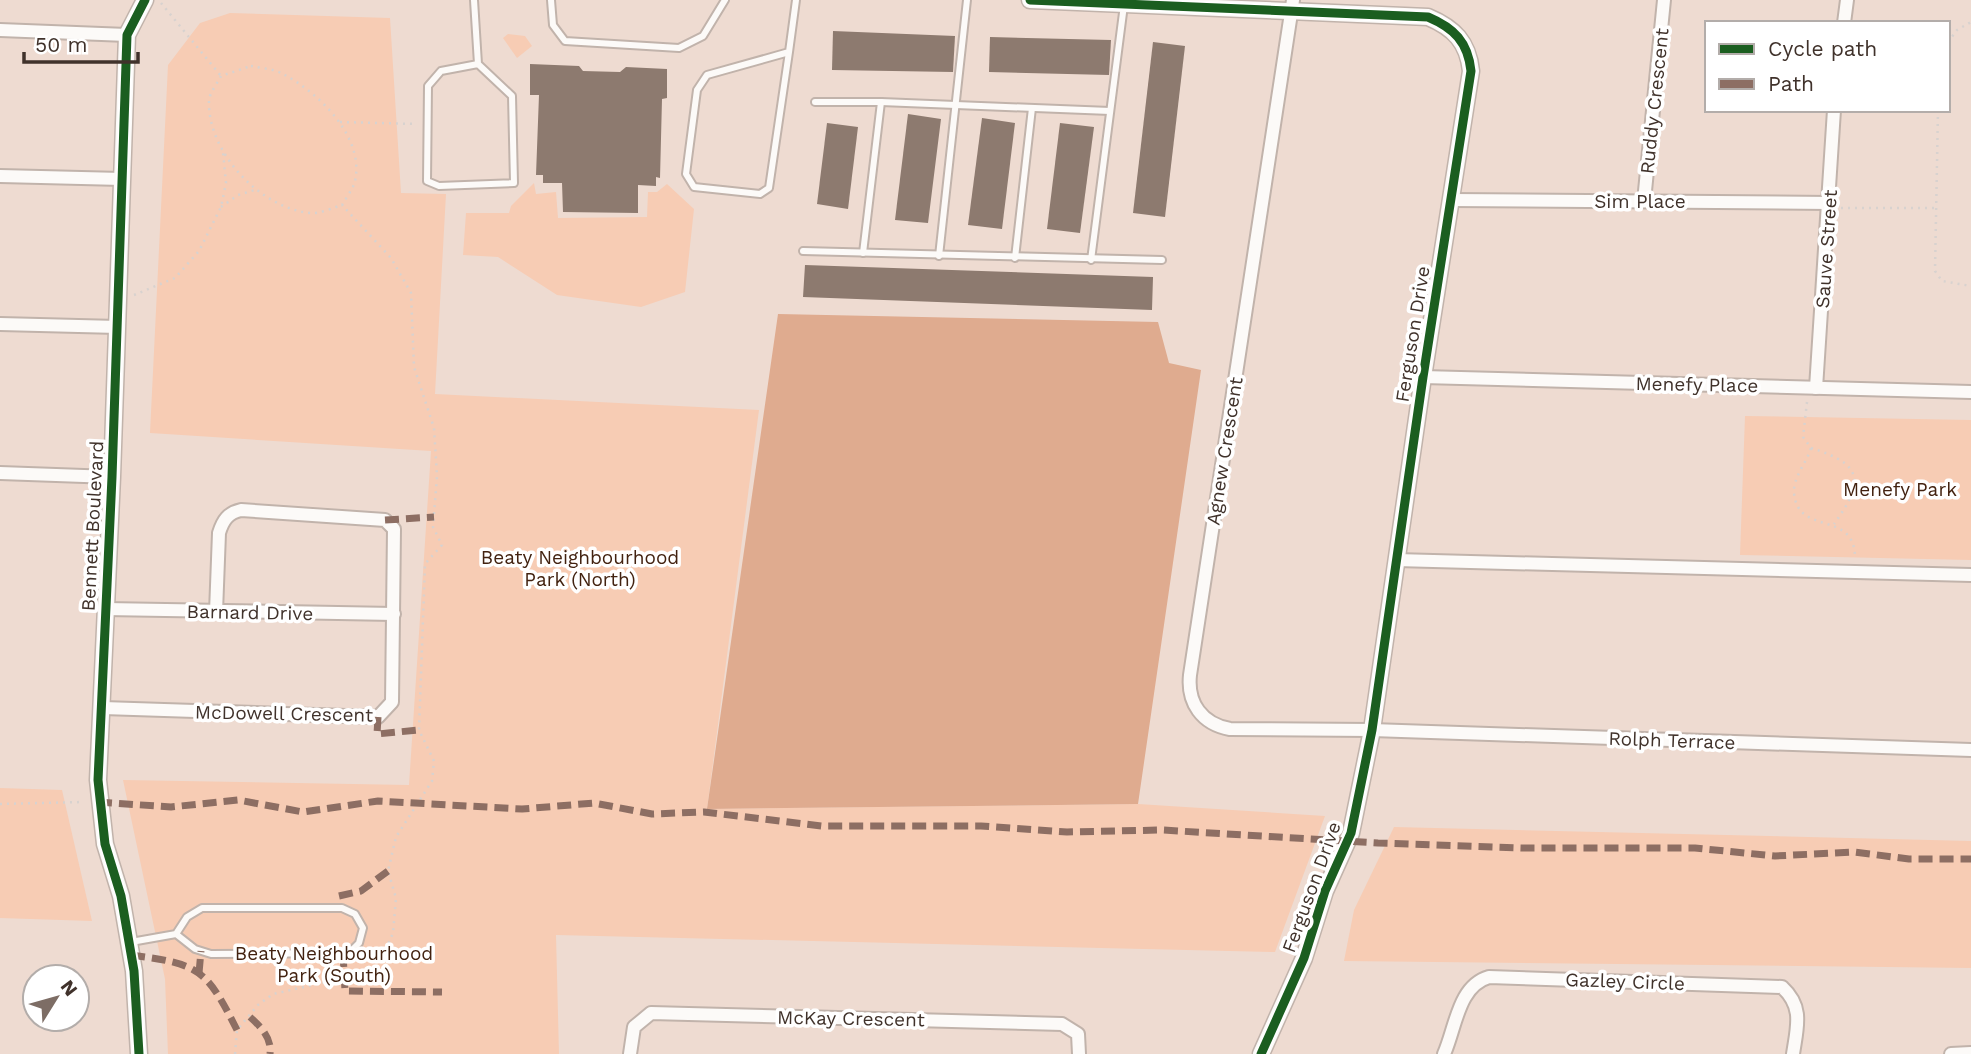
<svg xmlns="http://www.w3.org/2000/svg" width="1971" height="1054" font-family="'Work Sans',sans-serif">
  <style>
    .green { fill: #f7ccb4 }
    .forest { fill: #dfab8f }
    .building { fill: #8d7a6f }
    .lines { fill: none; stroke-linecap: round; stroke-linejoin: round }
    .service-casing { stroke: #c1b3ab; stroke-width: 10 }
    .minor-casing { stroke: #c1b3ab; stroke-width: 16 }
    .tertiary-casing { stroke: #c1b3ab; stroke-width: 19 }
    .path { stroke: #d8d2cf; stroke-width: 2.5; stroke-dasharray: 2 5; stroke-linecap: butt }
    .service { stroke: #fcfaf8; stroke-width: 6 }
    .minor { stroke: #fcfaf8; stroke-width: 12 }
    .tertiary { stroke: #fcfaf8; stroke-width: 16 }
    .quiet { stroke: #8d6e63; stroke-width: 7; stroke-dasharray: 14 7; stroke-linecap: butt }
    .cycleway-casing { stroke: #fff; stroke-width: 13 }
    .cycleway { stroke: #1b5e20; stroke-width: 9 }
    .labels { text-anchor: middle; stroke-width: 7; stroke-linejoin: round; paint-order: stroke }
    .street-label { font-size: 19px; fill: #40322b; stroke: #fff }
    .park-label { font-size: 19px; fill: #422210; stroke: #fff }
  </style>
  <rect width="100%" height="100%" fill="#eedbd1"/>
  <g class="green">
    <path d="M230 13 390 18 401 193 446 194 435 394 759 410 707 809 1138 804 1325 816 1275 952 556 935 559 1054H168L165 979 123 780 409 785 431 451 150 433 168 65 200 23Z"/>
    <path d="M508 34 525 36 532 46 517 58 503 38Z"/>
    <path d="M534 183 536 194 556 192 558 218 647 217 648 192H657L667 184 694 209 685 292 641 307 557 295 498 257 463 255 466 213H509L511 206Z"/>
    <path d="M1745 416 1971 420V560L1740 555Z"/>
    <path d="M0 788 62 790 92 921 0 918Z"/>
    <path d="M1394 827 1971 841V968L1344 961 1354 910Z"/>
  </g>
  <path class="forest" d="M778 314 1158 322 1169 363 1201 370 1138 804 707 809Z"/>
  <g class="building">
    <path d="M833 31 955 36 953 72 832 70Z"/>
    <path d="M990 37 1111 40 1109 75 989 72Z"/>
    <path d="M1153 42 1185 46 1165 217 1133 213Z"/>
    <path d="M530 64 579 66 583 71 620 72 626 67 667 69V98L662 99 660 178 656 177V186L638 185V213L563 212 562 183H543V175H536L539 95H530Z"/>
    <path d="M908 114 941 119 928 223 895 220Z"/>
    <path d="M982 118 1015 123 1002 229 968 225Z"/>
    <path d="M827 123 858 127 848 209 817 204Z"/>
    <path d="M1060 123 1094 127 1080 233 1047 229Z"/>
    <path d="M805 265 1153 277 1152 310 803 297Z"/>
  </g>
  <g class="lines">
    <g class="service-casing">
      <g id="service">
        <path d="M474 0 478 64 512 96 514 183 439 186 427 181 428 86 441 71 478 64"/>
        <path d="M551 0 553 25 565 41 679 48 703 36 725 0"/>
        <path d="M789 52 769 188 760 194 694 187 686 174 697 90 707 75 789 52 796 0"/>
        <path d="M815 102H881L1110 111"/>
        <path d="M803 251 1162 260"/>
        <path d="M863 253 881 102"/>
        <path d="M939 256 967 0"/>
        <path d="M1015 258 1032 108"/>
        <path d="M1091 260 1124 5"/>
        <path d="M131 942 176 934 195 949 211 954 349 953 359 943 363 928 355 914 342 908H202L187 917 176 934"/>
      </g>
    </g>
    <g class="minor-casing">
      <g id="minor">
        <path d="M1293 0 1190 675C1187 703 1202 724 1230 729L1372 730 1971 750"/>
        <path d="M1844 23 1847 0"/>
        <path d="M0 30 127 35"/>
        <path d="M0 176 122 179"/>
        <path d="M1451 200 1830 203"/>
        <path d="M1644 201 1664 0"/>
        <path d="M0 324 118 327"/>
        <path d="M1423 377 1971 392"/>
        <path d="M1816 388 1834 110"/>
        <path d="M0 473 112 477"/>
        <path d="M1396 560 1971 575"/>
        <path d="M105 609 394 614"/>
        <path d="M103 708 378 717 392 702 394 529 385 520 241 510C228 513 223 520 219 533L216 612"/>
        <path d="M630 1054 634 1027 651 1013 1062 1024 1078 1034 1079 1054"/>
        <path d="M1444 1054C1456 1027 1458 986 1489 977L1782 987C1804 1007 1797 1027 1793 1054"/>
        <path d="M1951 1054 1971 1053"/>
      </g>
    </g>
    <g class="tertiary-casing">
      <g id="tertiary">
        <path d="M1030 0 1428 17C1454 28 1468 42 1471 71L1423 377 1372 730 1351 833 1325 891 1304 958 1261 1054"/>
        <path d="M139 1054 134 971 121 896 105 844 98 780 112 477 127 35 145 0"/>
      </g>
    </g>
    <g class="path">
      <path d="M161 3 221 76"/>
      <path d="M1948 42 1957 30 1971 22"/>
      <path d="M251 66C261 68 274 69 283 74 318 92 365 137 355 181 353 189 346 198 342 205 332 208 320 214 310 213 260 208 207 152 209 100 210 93 217 83 221 76Z"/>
      <path d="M1938 110 1935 271 1942 281 1971 286"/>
      <path d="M340 122 417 124"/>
      <path d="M221 207 238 195 258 189"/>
      <path d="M1841 208H1936"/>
      <path d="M134 295 175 278 199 251 221 207 226 183 223 152"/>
      <path d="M1807 402 1803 437 1811 448C1806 464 1793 477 1794 493 1798 537 1854 509 1855 557"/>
      <path d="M1811 448C1863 464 1865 481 1834 524"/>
      <path d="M0 804 84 802"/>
      <path d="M235 1054 237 1030 258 1005 273 994 353 976 378 967 393 933 396 898 388 871 396 837 432 781 434 761 419 730 425 564 442 545 433 527 437 476 434 428 414 367 411 293 391 258 342 205"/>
    </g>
    <use href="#service" class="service"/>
    <use href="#minor" class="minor"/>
    <use href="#tertiary" class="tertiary"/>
    <g class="quiet">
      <path d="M385 520 434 517"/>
      <path d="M378 717 377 734 419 730"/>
      <path d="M98 802 171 807 238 800 303 812 378 801 522 809 594 803 652 814 704 812 822 826H981L1067 832 1162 830 1378 843 1524 848H1695L1775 856 1854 852 1909 859H1971"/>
      <path d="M339 896 361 891 388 871"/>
      <path d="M343 953 345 991 442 992"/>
      <path d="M131 955C199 964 206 968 237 1030"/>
      <path d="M199 973 201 951"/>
      <path d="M250 1017C261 1027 272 1038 270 1054"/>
    </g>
    <g class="cycleway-casing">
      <g id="cycleway">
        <path d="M1030 0 1428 17C1454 28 1468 42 1471 71L1423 377 1372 730 1351 833 1325 891 1304 958 1261 1054"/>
        <path d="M139 1054 134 971 121 896 105 844 98 780 112 477 127 35 145 0"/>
      </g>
    </g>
    <use href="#cycleway" class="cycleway"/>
  </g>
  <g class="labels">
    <g class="street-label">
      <text transform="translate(1654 101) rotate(-84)" y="7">Ruddy Crescent</text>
      <text x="1640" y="208">Sim Place</text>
      <text transform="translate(1826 249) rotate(-86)" y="7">Sauve Street</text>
      <text transform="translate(1412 334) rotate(-81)" y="7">Ferguson Drive</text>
      <text transform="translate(1697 384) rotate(1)" y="7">Menefy Place</text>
      <text transform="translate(1224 451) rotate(-81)" y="7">Agnew Crescent</text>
      <text transform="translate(92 526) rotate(-87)" y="7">Bennett Boulevard</text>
      <text transform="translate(250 612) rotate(1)" y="7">Barnard Drive</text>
      <text transform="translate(284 713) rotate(1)" y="7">McDowell Crescent</text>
      <text transform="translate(1672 740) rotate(2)" y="7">Rolph Terrace</text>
      <text transform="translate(1311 887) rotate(-70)" y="7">Ferguson Drive</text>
      <text transform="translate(1625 981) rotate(2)" y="7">Gazley Circle</text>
      <text transform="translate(851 1018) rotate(1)" y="7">McKay Crescent</text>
    </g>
    <g class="park-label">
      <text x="1900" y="496">Menefy Park</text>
      <text x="580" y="564">Beaty Neighbourhood<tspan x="580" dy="22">Park (North)</tspan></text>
      <text x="334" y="960">Beaty Neighbourhood<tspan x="334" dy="22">Park (South)</tspan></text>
    </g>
  </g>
  <rect x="1705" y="21" width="245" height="91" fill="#ffffff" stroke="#b3adaa" stroke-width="2"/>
  <rect x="1719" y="44" width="35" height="10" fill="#1b5e20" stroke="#b3adaa" stroke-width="2"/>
  <text x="1768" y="56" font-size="21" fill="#40322b">Cycle path</text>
  <rect x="1719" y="79" width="35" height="10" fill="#8d6e63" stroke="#b3adaa" stroke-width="2"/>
  <text x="1768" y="91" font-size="21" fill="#40322b">Path</text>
  <g transform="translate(56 998) rotate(53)"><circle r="33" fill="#ffffff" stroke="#b3adaa" stroke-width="2"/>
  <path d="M0-5L12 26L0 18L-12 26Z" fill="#7d6d65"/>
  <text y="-10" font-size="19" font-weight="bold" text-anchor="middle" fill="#40322b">N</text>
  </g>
  <path d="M24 52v10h114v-10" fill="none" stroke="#40322b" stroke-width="3.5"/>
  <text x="35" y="52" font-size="21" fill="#40322b" stroke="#ffffff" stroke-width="5" paint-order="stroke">50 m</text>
</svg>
